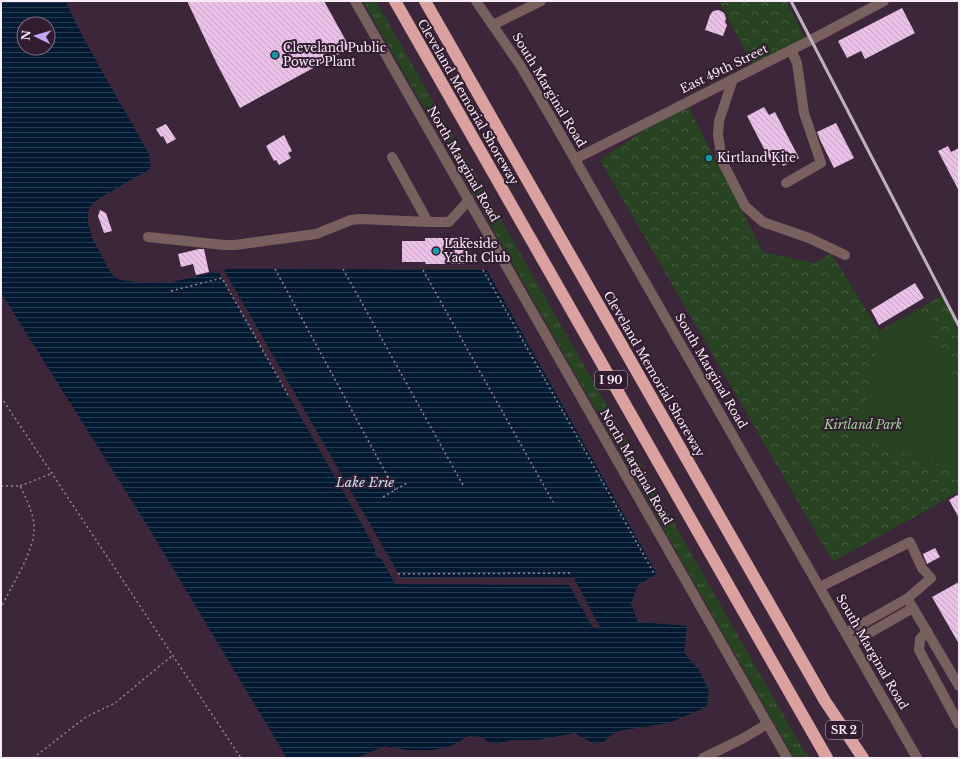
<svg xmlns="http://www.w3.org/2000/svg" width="960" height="759" font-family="'Libre Baskerville',serif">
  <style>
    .grass { fill: url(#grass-tufts) }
    .forest { fill: url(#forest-crowns) }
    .pitch { fill: #274321 }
    .water { fill: url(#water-rules); fill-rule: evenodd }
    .pier { fill: #3c273a }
    .building { fill: url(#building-back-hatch) }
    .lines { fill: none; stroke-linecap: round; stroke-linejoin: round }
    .path { stroke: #978595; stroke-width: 1.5; stroke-dasharray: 2 3; stroke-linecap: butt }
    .minor { stroke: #78605f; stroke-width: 10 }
    .highway { stroke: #dba1a1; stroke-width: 12 }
    .rail { stroke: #c0b0be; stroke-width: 3 }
    .culture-dot { fill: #0f9aa8; stroke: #321d30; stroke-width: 1.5 }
    .labels { text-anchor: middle; stroke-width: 4; stroke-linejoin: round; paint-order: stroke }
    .shield { fill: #321d30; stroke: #beaebc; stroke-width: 1 }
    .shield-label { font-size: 11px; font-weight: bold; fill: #faecf8 }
    .poi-label { font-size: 12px; fill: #faecf8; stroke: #321d30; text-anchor: start }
    .street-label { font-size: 12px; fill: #faecf8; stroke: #321d30 }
    .park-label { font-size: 12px; font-style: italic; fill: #a3d698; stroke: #321d30 }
    .water-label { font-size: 13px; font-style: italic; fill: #c9e0f7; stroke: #321d30 }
  </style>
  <defs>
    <pattern id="grass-tufts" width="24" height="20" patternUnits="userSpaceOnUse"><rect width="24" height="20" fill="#274321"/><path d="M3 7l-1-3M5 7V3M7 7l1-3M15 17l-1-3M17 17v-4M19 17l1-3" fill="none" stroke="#475e42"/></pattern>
    <pattern id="forest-crowns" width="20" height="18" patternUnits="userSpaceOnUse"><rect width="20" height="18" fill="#274321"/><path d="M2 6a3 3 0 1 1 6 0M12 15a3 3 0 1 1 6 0" fill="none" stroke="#475e42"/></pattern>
    <pattern id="water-rules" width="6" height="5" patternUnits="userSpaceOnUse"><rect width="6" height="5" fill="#011a31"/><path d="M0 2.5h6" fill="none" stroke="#273b50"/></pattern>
    <pattern id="building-back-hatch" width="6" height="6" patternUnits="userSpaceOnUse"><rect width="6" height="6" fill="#ebc1e7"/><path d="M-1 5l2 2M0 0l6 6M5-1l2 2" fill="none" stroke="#c3a2c0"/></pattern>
  </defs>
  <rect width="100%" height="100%" fill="#3c273a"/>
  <path class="grass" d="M363 1H376L808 758H794Z"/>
  <g class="forest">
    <path d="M719 1H786L807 42 754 68Z"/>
    <path d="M686 102 763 252 814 263 831 253 879 331 943 295 959 326V492L833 562 600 160Z"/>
  </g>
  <path class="pitch" d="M919 309 959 387V471L860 439 859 431 865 403 871 385 872 371 875 358 883 333 896 322Z"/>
  <path class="water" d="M1 1H65L85 41 149 154 151 168 100 198 91 205 88 213V224L93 240 112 275 120 280 146 283 172 282 228 269 487 270 657 574 638 585 631 604 638 622 687 626 684 652 690 661 698 668 709 691 706 707 669 723 618 731 611 735 605 741 594 744 575 733 537 740H512L496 744 487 741 482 737 469 736 451 746 434 750H408L385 746 356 758H287L147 525 1 293ZM24 24H48V48H24Z"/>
  <path class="pier" d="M224 270 401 578 575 577V580L601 629 593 628 569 585 395 584 382 560 375 555V548L218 271Z"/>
  <g class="building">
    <path d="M187 1H324L350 48 240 108 216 62Z"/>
    <path d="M902 8 915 33 865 59 861 51 847 58 838 41Z"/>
    <path d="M719 10 724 13 726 18 725 22 727 25 723 36 705 30 710 15 713 11Z"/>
    <path d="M764 107 769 115 775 112 799 158 783 166 781 162 773 166 747 116Z"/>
    <path d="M836 123 854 158 834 168 821 142 817 132Z"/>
    <path d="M166 124 176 139 167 144 163 136 161 137 156 129Z"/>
    <path d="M284 135 292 151 288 153 291 158 279 165 276 160 274 161 266 146Z"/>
    <path d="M948 146 951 152 959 148V191L938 151Z"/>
    <path d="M100 210 106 213 112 231 104 233 98 216Z"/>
    <path d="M425 238H469V264H425L426 262H402V241H425Z"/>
    <path d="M199 249H204L209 272 196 275 193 264 181 267 178 254Z"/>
    <path d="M915 283 924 298 879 325 871 310Z"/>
    <path d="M959 494V518L949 500Z"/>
    <path d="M935 548 940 557 927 564 923 554Z"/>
    <path d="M959 582V644L932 597Z"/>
  </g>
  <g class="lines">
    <g class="path">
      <path d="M275 269 395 490"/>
      <path d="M343 269 464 487"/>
      <path d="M423 270 553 502"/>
      <path d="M483 270 655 575"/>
      <path d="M171 291 222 278 289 397"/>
      <path d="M1 397 241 758"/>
      <path d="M1 486H20C26 498 32 510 34 524 37 548 11 586 1 608"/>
      <path d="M20 486 53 473"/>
      <path d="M383 497 407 483"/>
      <path d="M398 574 572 573"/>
      <path d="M33 758 86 717 115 703 173 655"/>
    </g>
    <g class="minor">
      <path d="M355 1 787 758"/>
      <path d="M476 1 520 65 549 114 917 758"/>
      <path d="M493 25 541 1"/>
      <path d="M733 79 719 121 718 135 722 161 745 206 763 222 809 238 845 255"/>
      <path d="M392 157 428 222H449L469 200"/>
      <path d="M575 159 811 40 884 1"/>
      <path d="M786 183 821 163 804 113 797 63 791 50"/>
      <path d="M148 237 224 245H235L316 234 351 220 360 219 428 222"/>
      <path d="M820 587 910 542 922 568 931 578 908 598 846 633"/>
      <path d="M913 608 959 686"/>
      <path d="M927 631 920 639 919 650 959 724"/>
      <path d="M852 643 913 608 910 603"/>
      <path d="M703 758 742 739 767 724"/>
    </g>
    <g class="highway">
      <path d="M395 1 827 758"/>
      <path d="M425 1 825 701 863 758"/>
    </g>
    <path class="rail" d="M791 1 959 326"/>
  </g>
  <g class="culture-dot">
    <circle cx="275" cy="55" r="4"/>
    <circle cx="709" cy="158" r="4"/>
    <circle cx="436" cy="251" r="4"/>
  </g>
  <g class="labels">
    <g class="shield">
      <rect x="595" y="371" width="32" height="18" rx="3"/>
      <rect x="826" y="721" width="36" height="18" rx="3"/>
    </g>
    <g class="shield-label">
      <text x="611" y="384">I 90</text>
      <text x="844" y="734">SR 2</text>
    </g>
    <g class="poi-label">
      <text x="283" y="52">Cleveland Public<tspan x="283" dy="14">Power Plant</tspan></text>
      <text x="717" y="162">Kirtland Kite</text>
      <text x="444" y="248">Lakeside<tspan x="444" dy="14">Yacht Club</tspan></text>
    </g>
    <g class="street-label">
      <text transform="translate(724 69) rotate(-26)" y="4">East 49th Street</text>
      <text transform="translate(549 90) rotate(59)" y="4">South Marginal Road</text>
      <text transform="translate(468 102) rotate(60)" y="4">Cleveland Memorial Shoreway</text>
      <text transform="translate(463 164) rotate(60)" y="4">North Marginal Road</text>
      <text transform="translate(711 371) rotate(60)" y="4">South Marginal Road</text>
      <text transform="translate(654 374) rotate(60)" y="4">Cleveland Memorial Shoreway</text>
      <text transform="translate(636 467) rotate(60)" y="4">North Marginal Road</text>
      <text transform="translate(872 652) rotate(60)" y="4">South Marginal Road</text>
    </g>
    <g class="park-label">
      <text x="863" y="429">Kirtland Park</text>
    </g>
    <g class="water-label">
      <text x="365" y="487">Lake Erie</text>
    </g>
  </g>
  <rect width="960" height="759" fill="none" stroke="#faecf8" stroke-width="4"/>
  <g transform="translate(36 36) rotate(275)"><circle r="19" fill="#321d30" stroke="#827080"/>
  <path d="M0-3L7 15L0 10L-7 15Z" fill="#bfa8f4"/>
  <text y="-6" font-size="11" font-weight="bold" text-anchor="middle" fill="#faecf8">N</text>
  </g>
</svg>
